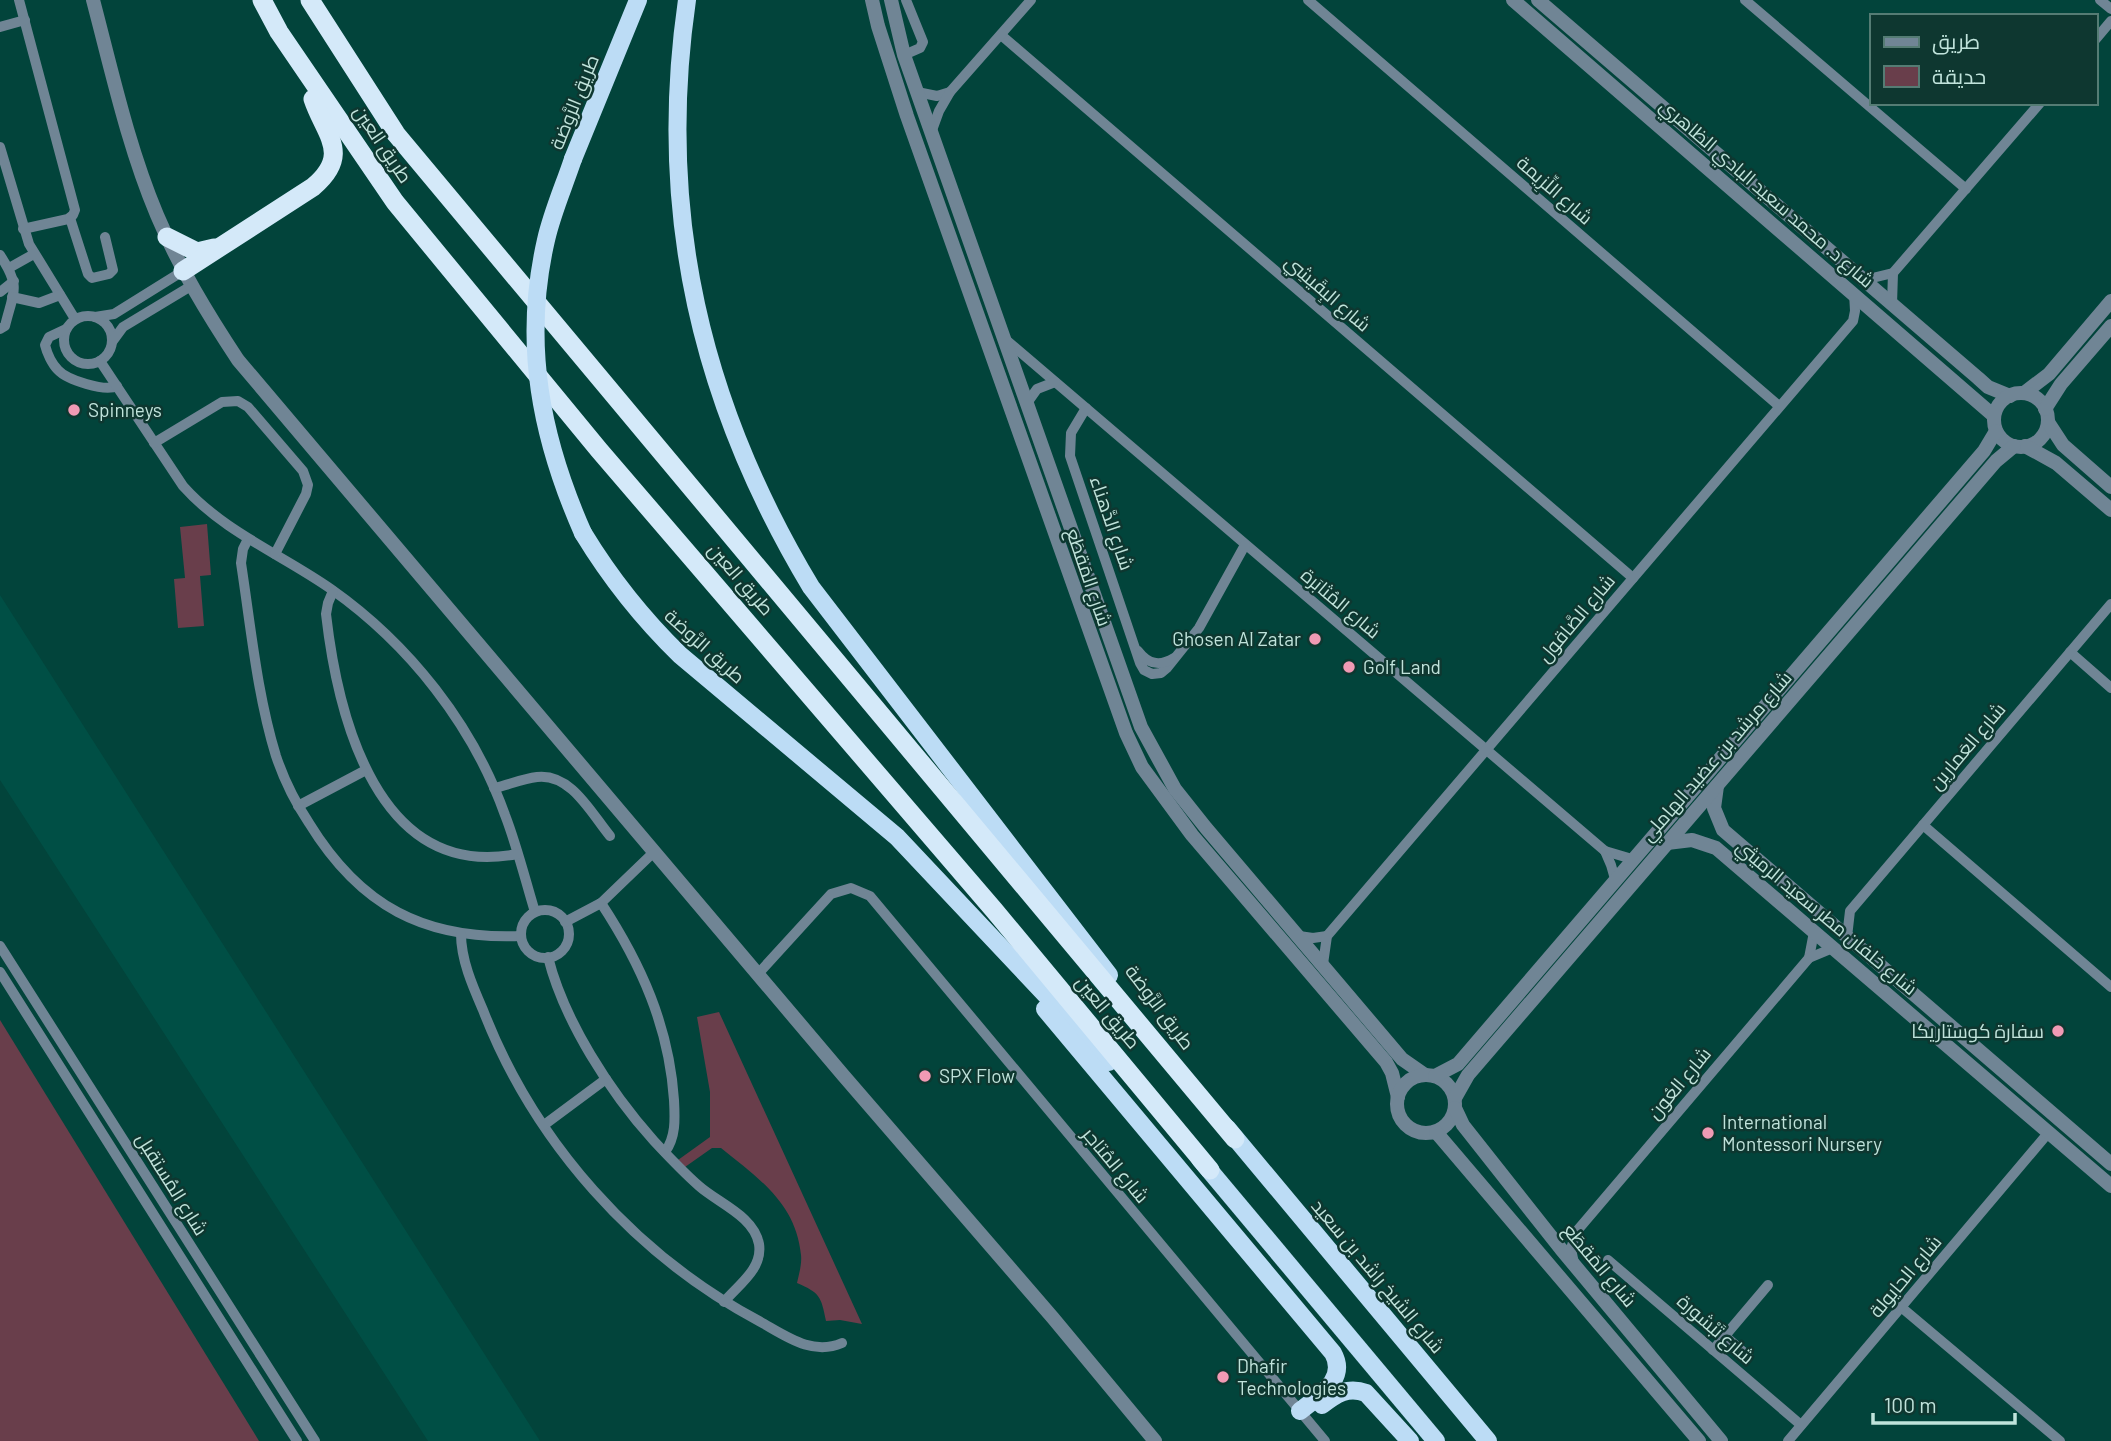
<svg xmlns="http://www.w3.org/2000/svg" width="2111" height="1441" font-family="Barlow,Cairo,sans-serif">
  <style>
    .built { fill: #004f45 }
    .green { fill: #693e4b }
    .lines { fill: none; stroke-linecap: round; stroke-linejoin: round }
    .minor { stroke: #708595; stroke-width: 10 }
    .tertiary { stroke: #708595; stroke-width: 14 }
    .trunk { stroke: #bcdcf5; stroke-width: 18 }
    .motorway { stroke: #d4e9f9; stroke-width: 19 }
    .trunk-bridge { stroke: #bcdcf5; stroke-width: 18 }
    .poi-dot { fill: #f19ab4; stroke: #0e3730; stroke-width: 2.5 }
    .labels { text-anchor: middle; stroke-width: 5; stroke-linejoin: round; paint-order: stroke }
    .street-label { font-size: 19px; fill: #c0e3db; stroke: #0e3730 }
    .poi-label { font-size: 19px; fill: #c0e3db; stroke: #0e3730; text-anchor: start }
  </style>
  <rect width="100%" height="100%" fill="#02443b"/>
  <path class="built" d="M0 595 540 1441H428L0 780Z"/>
  <g class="green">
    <path d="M207 524 211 575 200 576 204 626 178 628 174 579 185 578 180 527Z"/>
    <path d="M719 1012 862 1324 840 1320 826 1321C821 1296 820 1293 797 1283 799 1274 802 1264 801 1255 796 1203 758 1178 721 1148H712L685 1167 678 1160 710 1137V1092L697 1017Z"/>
    <path d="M0 1020 259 1441H0Z"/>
  </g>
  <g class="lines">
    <g class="minor">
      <path d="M19 0 75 210 73 215 68 219 23 229"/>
      <path d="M1308 0 1779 406"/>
      <path d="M1745 0 1966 189"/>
      <path d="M2100 0 2111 9"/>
      <path d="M0 27 25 20"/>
      <path d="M1001 35 1633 578"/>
      <path d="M2095 40 2111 21"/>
      <path d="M904 55 920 48 923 42 906 0"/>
      <path d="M917 92 937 96 950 92"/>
      <path d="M931 133 939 111 950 92 1031 0"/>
      <path d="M0 147 29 244 75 319"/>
      <path d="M70 218 88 274 92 278 109 274 113 270 105 237"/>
      <path d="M0 255C21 287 14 290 5 326L0 329"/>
      <path d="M9 268 34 254"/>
      <path d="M1864 280 1893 273 2040 103"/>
      <path d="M0 292 14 281"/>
      <path d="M12 297 39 303 60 295"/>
      <path d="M1892 304 1893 273"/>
      <circle cx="88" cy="340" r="24"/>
      <path d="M95 317 114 314 183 271"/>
      <path d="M66 329 49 337 45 345C47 353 52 364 58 370 67 380 105 392 117 386"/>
      <path d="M1005 339 1605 851 1632 859"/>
      <path d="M112 342 123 327 191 286"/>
      <path d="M100 361 183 486C224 532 281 554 331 589 409 644 473 725 505 815 517 846 525 879 535 912"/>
      <path d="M1027 403 1037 389 1055 382"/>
      <path d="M1086 408 1071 433 1070 456 1140 663 1144 670 1152 674 1161 673 1167 668 1199 628 1245 545"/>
      <path d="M154 443 222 402 238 401 248 407 303 471 308 485 306 494 275 554"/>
      <path d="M248 539 243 549 241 563C251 628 257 694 276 756 284 780 295 802 309 823 360 906 424 940 521 936"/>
      <path d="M333 591 328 603 326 614C338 718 378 881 517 854"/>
      <path d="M1138 651C1148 664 1159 667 1174 658"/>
      <path d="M2070 652 2111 688"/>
      <path d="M494 788C508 785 522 779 537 777 571 773 591 813 610 836"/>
      <path d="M298 806 366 770"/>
      <path d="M1923 825 2111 987"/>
      <path d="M1605 851 1611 865 1615 879"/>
      <path d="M601 903C641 964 669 1026 674 1100 675 1119 676 1137 665 1152"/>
      <circle cx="545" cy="934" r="24"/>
      <path d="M565 922 601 903 654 852"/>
      <path d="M461 934C461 960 473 987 483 1010 534 1142 635 1255 759 1321 786 1336 812 1356 842 1343"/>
      <path d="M1299 936 1313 938 1327 936"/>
      <path d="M1847 937 1850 911 2111 604"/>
      <path d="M0 946 315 1441"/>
      <path d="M548 957C564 1021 610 1092 654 1141 668 1156 683 1172 699 1186 718 1203 754 1216 759 1244 763 1269 738 1285 724 1302"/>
      <path d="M1809 958 1814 932"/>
      <path d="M1323 964 1327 936 1853 321 1855 311 1854 293"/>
      <path d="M0 972 297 1441"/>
      <path d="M757 975 831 894 851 888 870 896 1325 1441"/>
      <path d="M544 1125 606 1079"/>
      <path d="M1608 1260 1801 1425"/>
      <path d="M1574 1263 1571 1249 1576 1232 1809 958 1833 948"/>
      <path d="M1901 1307 2060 1441"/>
      <path d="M1725 1336 1748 1356"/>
      <path d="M1713 1350 1768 1285"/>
      <path d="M1788 1441 2049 1132"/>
    </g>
    <g class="tertiary">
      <path d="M93 0C112 72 128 146 157 215 179 267 207 313 238 360L843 1075 1053 1318 1155 1441"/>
      <path d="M872 0 878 26 907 116 1126 733 1142 767 1192 835 1386 1062 1392 1073 1398 1097"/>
      <path d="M891 0 904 55 1141 727 1175 789 1206 828 1402 1059 1425 1075"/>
      <path d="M1513 0 1994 416"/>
      <path d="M1538 0 1978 378 1988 387 2010 396"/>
      <path d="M2024 393 2049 374 2111 301"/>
      <circle cx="2021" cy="420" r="27"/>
      <path d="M2045 409 2061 384 2111 326"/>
      <path d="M2048 422 2063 445 2111 487"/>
      <path d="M2025 446 2056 463 2111 510"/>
      <path d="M1717 786 1714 808 1723 830 2111 1164"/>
      <path d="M1667 843 1692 840 1716 848 2111 1186"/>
      <circle cx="1426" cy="1104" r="29"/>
      <path d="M1435 1076 1458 1064 1984 451 1996 431"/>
      <path d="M1455 1098 1468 1075 1996 461 2014 446"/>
      <path d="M1455 1108 1463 1125 1561 1249 1721 1441"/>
      <path d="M1436 1132 1699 1441"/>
    </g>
    <g class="trunk">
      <path d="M687 0C656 213 701 404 811 587L1109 975"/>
      <path d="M573 159 638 0"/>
      <path d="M583 533C611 579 642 618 680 655L897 837 1109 1062"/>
      <path d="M1045 1009 1333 1353C1348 1380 1318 1396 1300 1411"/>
      <path d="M1227 1128 1488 1441"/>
      <path d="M1200 1159 1436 1441"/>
      <path d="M1322 1405C1336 1394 1348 1386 1366 1393L1410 1441"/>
    </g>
    <g class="motorway">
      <path d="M262 0 279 32 395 202 599 450 994 910 1210 1170"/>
      <path d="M310 0 396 134 1235 1139"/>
      <path d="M167 237 197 252 214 248"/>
      <path d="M183 271 313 187C352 154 325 135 313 99"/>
    </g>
    <path class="trunk-bridge" d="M573 159C564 186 552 213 546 240 522 344 541 438 583 533"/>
  </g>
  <g class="poi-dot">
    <circle cx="74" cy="410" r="7"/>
    <circle cx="1315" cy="639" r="7"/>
    <circle cx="1349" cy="667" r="7"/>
    <circle cx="2058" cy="1031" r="7"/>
    <circle cx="925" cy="1076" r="7"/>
    <circle cx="1708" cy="1133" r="7"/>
    <circle cx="1223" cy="1377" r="7"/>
  </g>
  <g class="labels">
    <g class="street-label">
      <text transform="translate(574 102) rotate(-68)" y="7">طريق الرَّوضة</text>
      <text transform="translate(383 144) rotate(56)" y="7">طريق العين</text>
      <text transform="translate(1555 190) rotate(41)" y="7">شارع اللِّزِيمة</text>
      <text transform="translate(1767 193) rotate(41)" y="7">شارع د. محمد سعيد البادي الظاهري</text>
      <text transform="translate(1328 293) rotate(41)" y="7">شارع البِقَيشِي</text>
      <text transform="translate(1112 523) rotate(71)" y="7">شارع الدَّهناء</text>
      <text transform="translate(1089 577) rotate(71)" y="7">شارع المَقطَع</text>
      <text transform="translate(741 579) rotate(49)" y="7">طريق العين</text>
      <text transform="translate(1341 603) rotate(40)" y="7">شارع المُثابَرة</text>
      <text transform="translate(1576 618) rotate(-50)" y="7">شارع الصَّاقول</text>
      <text transform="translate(705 646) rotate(42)" y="7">طريق الرَّوضة</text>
      <text transform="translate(1967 746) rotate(-50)" y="7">شارع العَمارين</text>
      <text transform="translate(1716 756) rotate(-49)" y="7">شارع مرشد بن عضيد الهاملي</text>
      <text transform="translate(1827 917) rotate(40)" y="7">شارع خلفان مطر سعيد الرميثي</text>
      <text transform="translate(1160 1007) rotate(53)" y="7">طريق الرَّوضة</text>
      <text transform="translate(1108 1012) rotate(50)" y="7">طريق العين</text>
      <text transform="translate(1679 1083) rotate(-50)" y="7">شارع العُون</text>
      <text transform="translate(1116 1165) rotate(50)" y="7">شارع المُتاجر</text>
      <text transform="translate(172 1184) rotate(58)" y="7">شارع المُستقبل</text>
      <text transform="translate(1600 1265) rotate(50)" y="7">شارع المَقطَع</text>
      <text transform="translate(1378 1276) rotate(50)" y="7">شارع الشيخ راشد بن سعيد</text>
      <text transform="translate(1905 1276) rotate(-50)" y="7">شارع الحايولة</text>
      <text transform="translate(1716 1329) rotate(41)" y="7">شارع تَبْشورة</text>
    </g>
    <g class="poi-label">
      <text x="88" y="417">Spinneys</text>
      <text x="1301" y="646" text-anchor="end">Ghosen Al Zatar</text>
      <text x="1363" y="674">Golf Land</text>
      <text x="2044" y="1038" text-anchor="end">سفارة كوستاريكا</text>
      <text x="939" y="1083">SPX Flow</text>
      <text x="1722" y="1129">International<tspan x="1722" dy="22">Montessori Nursery</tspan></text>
      <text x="1237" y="1373">Dhafir<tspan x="1237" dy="22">Technologies</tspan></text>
    </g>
  </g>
  <rect x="1870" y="14" width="228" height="91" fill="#0e3730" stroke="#557c74" stroke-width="2"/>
  <rect x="1884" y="37" width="35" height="10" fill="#708595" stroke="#557c74" stroke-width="2"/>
  <text x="1932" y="49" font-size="21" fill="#c0e3db">طريق</text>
  <rect x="1884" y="66" width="35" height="21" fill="#693e4b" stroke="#557c74" stroke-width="2"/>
  <text x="1932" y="84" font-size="21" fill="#c0e3db">حديقة</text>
  <path d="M1873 1413v10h142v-10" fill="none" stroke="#c0e3db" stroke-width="3.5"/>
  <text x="1884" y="1413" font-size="21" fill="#c0e3db" stroke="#0e3730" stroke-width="5" paint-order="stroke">100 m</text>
</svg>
